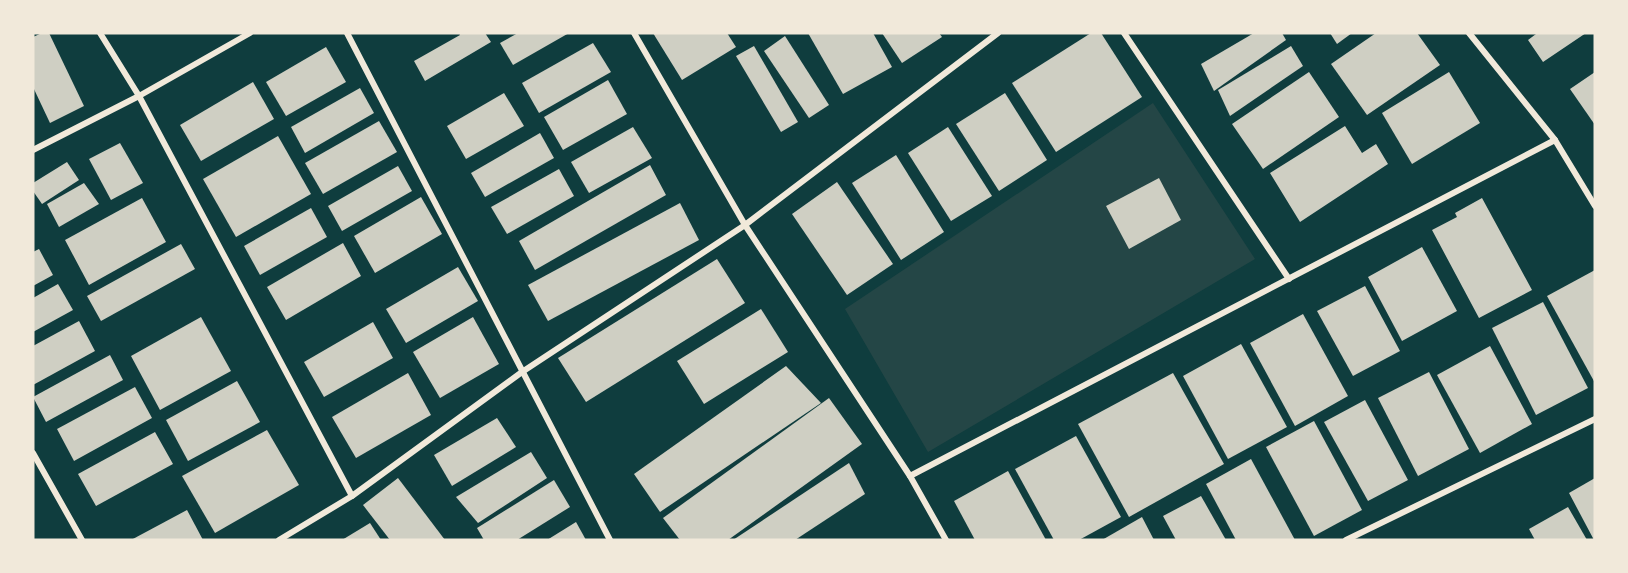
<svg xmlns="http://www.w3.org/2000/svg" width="1628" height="573" font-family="Inter,sans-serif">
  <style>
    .green { fill: #244646 }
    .building { fill: #cfcfc3 }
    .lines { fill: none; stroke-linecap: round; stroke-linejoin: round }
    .minor { stroke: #f1e9da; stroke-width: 6 }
  </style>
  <rect width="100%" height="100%" fill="#0f3d3e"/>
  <path class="green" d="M1153 103 1255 259 928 452 845 309Z"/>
  <g class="building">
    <path d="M42 33H49L84 106 50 123 33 87V37Z"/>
    <path d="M459 33H485L491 42 425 81 414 61 460 35Z"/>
    <path d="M518 33H569L513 65 500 43Z"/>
    <path d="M653 33H727L736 47 682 80Z"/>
    <path d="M808 33H873L892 67 843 94Z"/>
    <path d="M882 33H939L942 37 902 63Z"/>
    <path d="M1091 33H1101L1142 97 1056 152 1012 83Z"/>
    <path d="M1254 33H1282L1286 40 1214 91 1201 64Z"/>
    <path d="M1330 33H1352L1337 44Z"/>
    <path d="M1376 33H1417L1440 65 1367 115 1331 64Z"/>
    <path d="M1536 33H1586L1543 62 1528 40 1536 34Z"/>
    <path d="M785 36 829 105 809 118 764 51Z"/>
    <path d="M593 43 611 72 539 113 522 83Z"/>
    <path d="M754 46 798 122 781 132 736 56Z"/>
    <path d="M1291 46 1303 66 1230 116 1218 90Z"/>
    <path d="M326 47 346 82 286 116 266 82Z"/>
    <path d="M1309 72 1339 117 1263 169 1232 124Z"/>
    <path d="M1449 72 1480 123 1412 164 1382 113Z"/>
    <path d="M1595 72V125L1570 89Z"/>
    <path d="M608 80 627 114 563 150 544 117Z"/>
    <path d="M253 82 274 119 201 161 180 125Z"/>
    <path d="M360 88 374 113 305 153 291 127Z"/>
    <path d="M504 93 524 126 466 159 447 126Z"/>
    <path d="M1005 93 1047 160 999 191 956 124Z"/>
    <path d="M379 121 397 152 323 194 305 163Z"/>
    <path d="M1345 126 1362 153 1376 144 1388 164 1300 222 1270 173Z"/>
    <path d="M633 127 652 158 589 193 571 162Z"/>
    <path d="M948 127 992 196 951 221 908 153Z"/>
    <path d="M540 133 554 158 485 197 471 173Z"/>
    <path d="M278 136 311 194 236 237 203 179Z"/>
    <path d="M120 143 143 183 111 200 89 159Z"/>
    <path d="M896 155 944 232 901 260 852 183Z"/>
    <path d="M67 162 79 180 42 204 33 191V183Z"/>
    <path d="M650 165 666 195 535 270 519 241Z"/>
    <path d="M398 166 412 191 342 231 328 206Z"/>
    <path d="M559 169 574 196 507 234 491 207Z"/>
    <path d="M1159 178 1181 220 1129 249 1106 206Z"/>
    <path d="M837 182 893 264 847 295 792 214Z"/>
    <path d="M84 183 99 204 59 227 47 204Z"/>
    <path d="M421 197 442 234 375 273 354 236Z"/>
    <path d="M142 198 166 242 89 285 65 240Z"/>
    <path d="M1482 198 1532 290 1479 318 1432 230 1457 217 1455 213Z"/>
    <path d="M680 203 699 240 548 321 528 285Z"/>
    <path d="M311 208 327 237 260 275 244 246Z"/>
    <path d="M343 243 361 276 286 320 267 287Z"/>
    <path d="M181 244 195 269 101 321 87 296Z"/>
    <path d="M1422 247 1457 311 1402 341 1368 277Z"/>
    <path d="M39 249 53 275 33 286V252Z"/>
    <path d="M717 259 745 303 586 402 558 358Z"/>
    <path d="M458 267 478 301 406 343 386 309Z"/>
    <path d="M1595 270V383L1547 296Z"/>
    <path d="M58 284 73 310 33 332V298Z"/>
    <path d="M1365 286 1400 351 1353 376 1317 311Z"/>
    <path d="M1543 302 1588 388 1536 415 1492 328Z"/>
    <path d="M761 309 788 352 704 404 677 361Z"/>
    <path d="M1303 314 1348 396 1295 426 1250 343Z"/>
    <path d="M201 317 231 371 160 410 131 356Z"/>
    <path d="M473 317 499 364 440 398 413 352Z"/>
    <path d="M79 321 95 351 33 385V346Z"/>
    <path d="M373 322 393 358 324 397 304 362Z"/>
    <path d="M1241 344 1287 427 1228 459 1183 376Z"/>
    <path d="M1490 346 1532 424 1480 453 1437 375Z"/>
    <path d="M110 355 123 380 46 422 33 397Z"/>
    <path d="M786 366 821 403 660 512 634 474Z"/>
    <path d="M1429 372 1469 449 1418 476 1378 398Z"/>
    <path d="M408 373 431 415 356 458 332 417Z"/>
    <path d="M1173 373 1224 464 1129 517 1078 424Z"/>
    <path d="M237 381 260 422 188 461 166 420Z"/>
    <path d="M135 387 152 418 74 461 57 429Z"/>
    <path d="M829 398 862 444 728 540H680L663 518Z"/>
    <path d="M1365 400 1408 480 1368 501 1324 422Z"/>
    <path d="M497 418 516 447 452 486 434 455Z"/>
    <path d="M1314 421 1362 510 1314 536 1266 447Z"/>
    <path d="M267 430 299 485 215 533 182 476Z"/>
    <path d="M155 432 173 464 96 506 78 474Z"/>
    <path d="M1076 436 1121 517 1079 540H1054L1015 469Z"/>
    <path d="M531 452 547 478 478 523 456 497Z"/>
    <path d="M1251 459 1295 540H1236L1206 484Z"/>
    <path d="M849 463 865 494 795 540H733Z"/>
    <path d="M1008 471 1046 540H975L954 501Z"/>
    <path d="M398 478 445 540H390L363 505Z"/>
    <path d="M1595 478V540H1594L1569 493Z"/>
    <path d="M554 480 570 507 517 540H484L477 528Z"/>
    <path d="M1201 496 1226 540H1176L1163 516Z"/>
    <path d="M1568 507 1587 540H1535L1529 529Z"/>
    <path d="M187 510 203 540H131Z"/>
    <path d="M1142 517 1154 540H1102Z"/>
    <path d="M576 522 586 540H547Z"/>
    <path d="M370 523 381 540H342Z"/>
  </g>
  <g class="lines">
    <g class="minor">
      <path d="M100 33 139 96 352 496"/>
      <path d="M347 33 610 540"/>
      <path d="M634 33 745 225 910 476 946 540"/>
      <path d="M1124 33 1289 279"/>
      <path d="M1469 33 1555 140 1595 206"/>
      <path d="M33 150 139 96 250 33"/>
      <path d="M33 453 82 540"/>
      <path d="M910 476 1555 140"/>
      <path d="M279 540 352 496 522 372 745 225 998 33"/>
      <path d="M1346 540 1595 419"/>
    </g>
  </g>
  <rect width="1628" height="573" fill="none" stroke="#f1e9da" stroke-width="69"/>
</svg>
